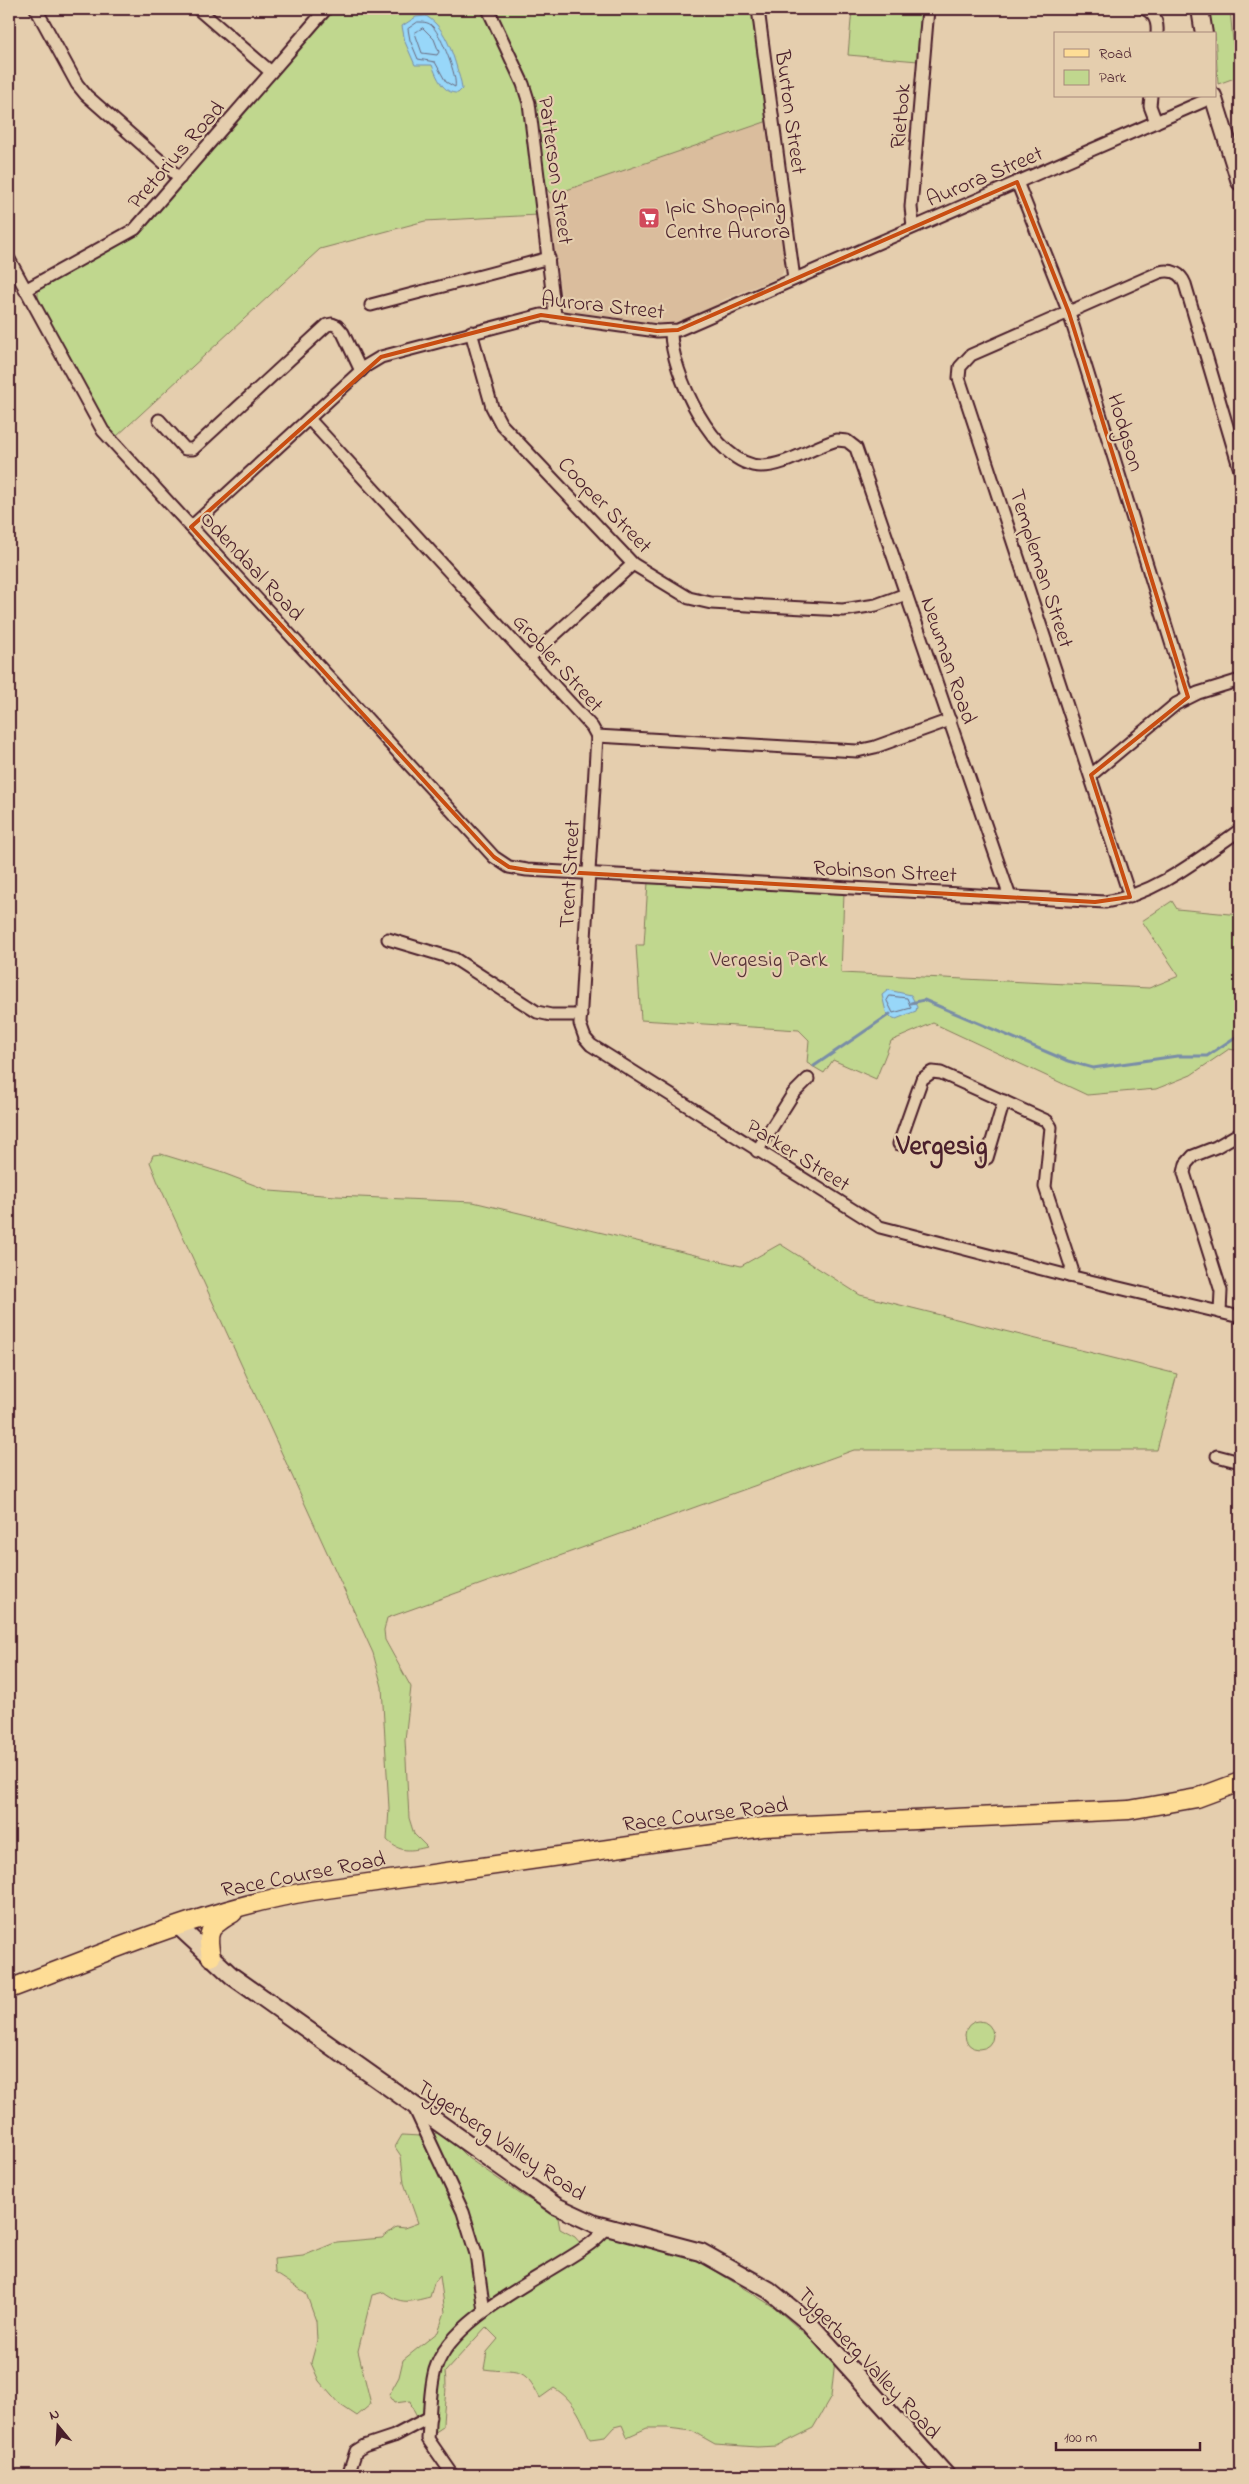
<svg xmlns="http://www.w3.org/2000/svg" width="1249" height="2484" font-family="'Indie Flower',sans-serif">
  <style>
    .built { fill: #dabd9d }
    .green { fill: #c0d78e; stroke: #857b5c }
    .water { fill: #98d7f9; stroke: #798da7 }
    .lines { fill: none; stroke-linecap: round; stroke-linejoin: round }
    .shore { stroke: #69697d; stroke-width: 1 }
    .stream { stroke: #798da7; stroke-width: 3 }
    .minor-casing { stroke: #4a1f2b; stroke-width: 15 }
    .secondary-casing { stroke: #4a1f2b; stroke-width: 20 }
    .primary-casing { stroke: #4a1f2b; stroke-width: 21 }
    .minor { stroke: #e5ceae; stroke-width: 11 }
    .secondary { stroke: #e5ceae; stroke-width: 16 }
    .primary { stroke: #fedd96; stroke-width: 18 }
    .marked { fill: none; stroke: #c84d12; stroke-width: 4; stroke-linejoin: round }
    .labels { text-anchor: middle; stroke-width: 4.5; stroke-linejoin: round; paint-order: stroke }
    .street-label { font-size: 22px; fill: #4a1f2b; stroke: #e5ceae }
    .poi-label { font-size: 22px; fill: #4a1f2b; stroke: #e5ceae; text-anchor: start }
    .park-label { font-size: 22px; fill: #563135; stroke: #e5ceae }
    .district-label { font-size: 28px; font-weight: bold; fill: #4a1f2b; stroke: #e5ceae }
  </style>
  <rect width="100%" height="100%" fill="#e5ceae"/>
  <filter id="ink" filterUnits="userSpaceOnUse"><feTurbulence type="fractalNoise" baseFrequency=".02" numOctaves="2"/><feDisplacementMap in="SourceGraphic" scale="10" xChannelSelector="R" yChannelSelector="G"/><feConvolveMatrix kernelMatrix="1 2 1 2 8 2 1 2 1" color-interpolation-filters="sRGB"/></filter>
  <g filter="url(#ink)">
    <path class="built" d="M765 122 785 263 784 270 781 276 723 300 712 309 674 325 568 311 563 308 547 196Z"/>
    <g class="green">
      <path d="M333 9H481L518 87 524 105 538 215 425 221 320 249 116 437 99 414 38 302V292L43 286 138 235Z"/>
      <path d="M494 9H753L768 121 555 194 550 193 546 188 532 91Z"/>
      <path d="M852 9H922L918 61 848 55Z"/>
      <path d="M1206 9H1230L1235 63 1240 67V76L1218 84 1215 34H1210Z"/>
      <path d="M648 882 844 893 841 973 1149 988 1179 976 1142 921 1172 901 1177 909 1240 915V1051L1229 1049 1191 1075 1156 1089 1087 1095 933 1023 891 1041 876 1079 833 1060 824 1073 807 1063 809 1040 799 1030 641 1020 636 945H644Z"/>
      <path d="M161 1154 223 1173 270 1191 336 1196 473 1202 741 1266 780 1244 860 1295 1177 1374 1157 1450H854L387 1618 384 1630 385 1640 411 1687 405 1740 409 1818 414 1834 427 1847C411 1851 400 1853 387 1840L389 1808 382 1687 373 1653 157 1180 150 1162 153 1155Z"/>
      <circle cx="979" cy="2035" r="14"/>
      <path d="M437 2133 449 2139 468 2158 523 2196 551 2212 558 2218 560 2229 575 2237 581 2244 607 2235H615L701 2262 774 2307 835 2360 831 2397 813 2428 777 2446 757 2447 715 2444 692 2431 668 2428H647L627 2437 622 2425 614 2427 605 2437 590 2439C581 2417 574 2400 554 2388L540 2398C523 2364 518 2374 484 2369L487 2352 498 2339 486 2327 445 2372C448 2390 443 2408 443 2427L434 2433C422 2426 414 2415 410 2401L395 2403 389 2395 399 2377 403 2360 438 2332 445 2312 440 2276 434 2283 430 2297C410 2302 401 2305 384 2292L372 2295 358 2351 371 2404 357 2416 339 2404 319 2381 311 2363 317 2341 316 2321 306 2293 275 2273 274 2259 303 2256 337 2242 382 2238 396 2227 404 2228 418 2223 404 2183 401 2156 395 2147 402 2135 420 2136Z"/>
    </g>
    <g class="water">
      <path d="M426 16C448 29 454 59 461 82L462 89 458 93C443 94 437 77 432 65H415L405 42 402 26 416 17Z"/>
      <path d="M888 990 911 995 917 1007 916 1011 896 1019 891 1017 886 1012 882 995Z"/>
    </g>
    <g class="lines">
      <g class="shore">
        <path d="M418 22C424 22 429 22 433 27 441 35 458 77 455 87L446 82 435 62 418 59 410 40 408 29Z"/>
        <path d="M423 28 434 39 439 52 437 55 422 53 415 33Z"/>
        <path d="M890 996 907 998 911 1008 893 1013 887 1001Z"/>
      </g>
      <g class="stream">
        <path d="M911 1003 924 1000 1068 1061 1093 1068 1177 1056H1207L1240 1034"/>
        <path d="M814 1066 890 1014"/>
      </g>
      <g class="minor-casing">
        <g id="minor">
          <path d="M36 9 77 84 86 95 180 178"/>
          <path d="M198 9 271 72"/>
          <path d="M488 9 523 84 529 103 555 315"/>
          <path d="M758 9 794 279"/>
          <path d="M1145 9C1155 14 1158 22 1157 34"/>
          <path d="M1151 96 1150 106 1156 122"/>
          <path d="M1017 182 1069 313 1188 697"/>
          <path d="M913 227 911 207 928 9"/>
          <path d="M9 259 103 431 494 857 509 867 527 870 1105 902C1157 894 1198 859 1240 830"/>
          <path d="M25 290 135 229 326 9"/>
          <path d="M371 305 549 258"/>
          <path d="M471 332 492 407 501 424 633 564 689 598 711 603 843 610 876 605 906 594"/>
          <path d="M671 332C671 372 714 466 761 466 787 466 812 447 837 440L847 441 856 448 1010 897"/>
          <path d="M309 419 592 727 597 736"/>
          <path d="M159 420 185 449H193L327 325 332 324 337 326 343 333 361 371"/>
          <path d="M191 527 366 366 381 357 541 315 657 331 678 330 1213 97"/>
          <path d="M529 658 633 564"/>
          <path d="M597 736 580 1024 585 1038 591 1045 880 1227 1069 1276 1240 1317"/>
          <path d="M597 736 857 751 875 747 950 720"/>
          <path d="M1091 775 1176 704 1198 693 1240 680"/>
          <path d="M1130 897 959 378 960 367 971 355 1160 272C1171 269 1181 273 1185 284L1240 470"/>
          <path d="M388 939 455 959 537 1012 551 1015H581"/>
          <path d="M899 1144 922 1079 932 1072 941 1073 1047 1121 1051 1127 1045 1187 1072 1269 1069 1276"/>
          <path d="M757 1151 793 1094 808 1079"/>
          <path d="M987 1158 1004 1101"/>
          <path d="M1220 1312 1221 1291 1184 1173 1186 1164 1193 1156 1216 1147 1240 1133"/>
          <path d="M1217 1456 1240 1462"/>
          <path d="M414 2107 463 2212 476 2254 484 2311"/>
          <path d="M348 2475 356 2451 364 2446 394 2436 430 2417"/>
          <path d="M453 2475 428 2439C430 2417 429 2392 435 2370 451 2317 544 2277 587 2246 595 2241 601 2234 607 2228"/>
        </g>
      </g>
      <g class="secondary-casing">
        <g id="secondary">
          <path d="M1200 9 1204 34"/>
          <path d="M1213 96 1240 182"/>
          <path d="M178 1926 232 1976 556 2206 595 2224 701 2252 769 2290 808 2322 946 2475"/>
        </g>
      </g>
      <g class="primary-casing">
        <g id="primary">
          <path d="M211 1957C206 1930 209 1927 233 1913"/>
          <path d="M9 1989C109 1952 207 1908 312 1891L763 1827 1129 1810 1197 1798 1240 1782"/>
        </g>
      </g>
      <use href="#minor" class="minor"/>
      <use href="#secondary" class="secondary"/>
      <use href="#primary" class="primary"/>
    </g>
  </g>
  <path class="marked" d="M1017 182 1069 313 1188 697 1091 775 1130 897 1095 902 527 870 509 867 494 857 191 527 381 357 541 315 657 331 678 330Z"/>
  <defs>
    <g id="supermarket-square" transform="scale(1.125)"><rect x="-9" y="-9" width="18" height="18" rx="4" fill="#d1495b" stroke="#e5ceae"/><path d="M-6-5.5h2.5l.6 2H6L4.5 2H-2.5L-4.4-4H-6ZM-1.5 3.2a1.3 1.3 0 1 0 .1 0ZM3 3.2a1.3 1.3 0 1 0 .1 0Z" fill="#fff"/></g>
  </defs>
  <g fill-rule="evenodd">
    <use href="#supermarket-square" x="649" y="218"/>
  </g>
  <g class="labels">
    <g class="street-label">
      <text transform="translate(792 112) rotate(82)" y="8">Burton Street</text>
      <text transform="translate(899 116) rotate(-85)" y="8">Rietbok</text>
      <text transform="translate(175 154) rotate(-49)" y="8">Pretorius Road</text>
      <text transform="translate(557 170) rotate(82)" y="8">Patterson Street</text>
      <text transform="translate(984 175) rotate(-23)" y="8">Aurora Street</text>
      <text transform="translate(603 304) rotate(6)" y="8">Aurora Street</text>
      <text transform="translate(1127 432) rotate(73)" y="8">Hodgson</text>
      <text transform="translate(606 504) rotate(46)" y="8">Cooper Street</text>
      <text transform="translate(253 565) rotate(47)" y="8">Odendaal Road</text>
      <text transform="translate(1043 568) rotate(72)" y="8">Templeman Street</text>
      <text transform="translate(950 660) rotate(71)" y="8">Newman Road</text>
      <text transform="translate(559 662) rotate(48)" y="8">Grobler Street</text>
      <text transform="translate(885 870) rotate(3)" y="8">Robinson Street</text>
      <text transform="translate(568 874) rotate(-87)" y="8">Trent Street</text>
      <text transform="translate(799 1154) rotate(32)" y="8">Parker Street</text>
      <text transform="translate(705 1813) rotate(-7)" y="8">Race Course Road</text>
      <text transform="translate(303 1873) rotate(-11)" y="8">Race Course Road</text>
      <text transform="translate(502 2139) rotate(34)" y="8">Tygerberg Valley Road</text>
      <text transform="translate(870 2362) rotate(47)" y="8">Tygerberg Valley Road</text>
    </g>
    <g class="poi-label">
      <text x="665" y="213">Ipic Shopping<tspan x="665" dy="25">Centre Aurora</tspan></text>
    </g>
    <g class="park-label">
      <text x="769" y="966">Vergesig Park</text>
    </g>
    <g class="district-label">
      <text x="942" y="1154">Vergesig</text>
    </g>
  </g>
  <rect width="1249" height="2484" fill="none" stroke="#e5ceae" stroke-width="30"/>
  <rect x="15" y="15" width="1219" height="2454" fill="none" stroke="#4a1f2b" stroke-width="2" filter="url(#ink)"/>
  <rect x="1054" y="32" width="162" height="65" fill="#e5ceae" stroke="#a7887a"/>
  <rect x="1064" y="49" width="25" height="8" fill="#fedd96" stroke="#a7887a"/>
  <text x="1099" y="58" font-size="15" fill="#4a1f2b">Road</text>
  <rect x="1064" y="70" width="25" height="15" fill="#c0d78e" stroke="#a7887a"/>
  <text x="1099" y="82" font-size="15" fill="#4a1f2b">Park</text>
  <g transform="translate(58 2426) rotate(342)" stroke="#e5ceae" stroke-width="4" paint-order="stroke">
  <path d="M0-4L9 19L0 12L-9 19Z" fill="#4a1f2b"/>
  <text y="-8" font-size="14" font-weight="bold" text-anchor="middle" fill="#4a1f2b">N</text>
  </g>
  <path d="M1056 2442v8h144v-8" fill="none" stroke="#4a1f2b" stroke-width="2.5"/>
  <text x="1064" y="2442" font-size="15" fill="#4a1f2b" stroke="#e5ceae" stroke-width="4" paint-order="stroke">100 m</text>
</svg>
